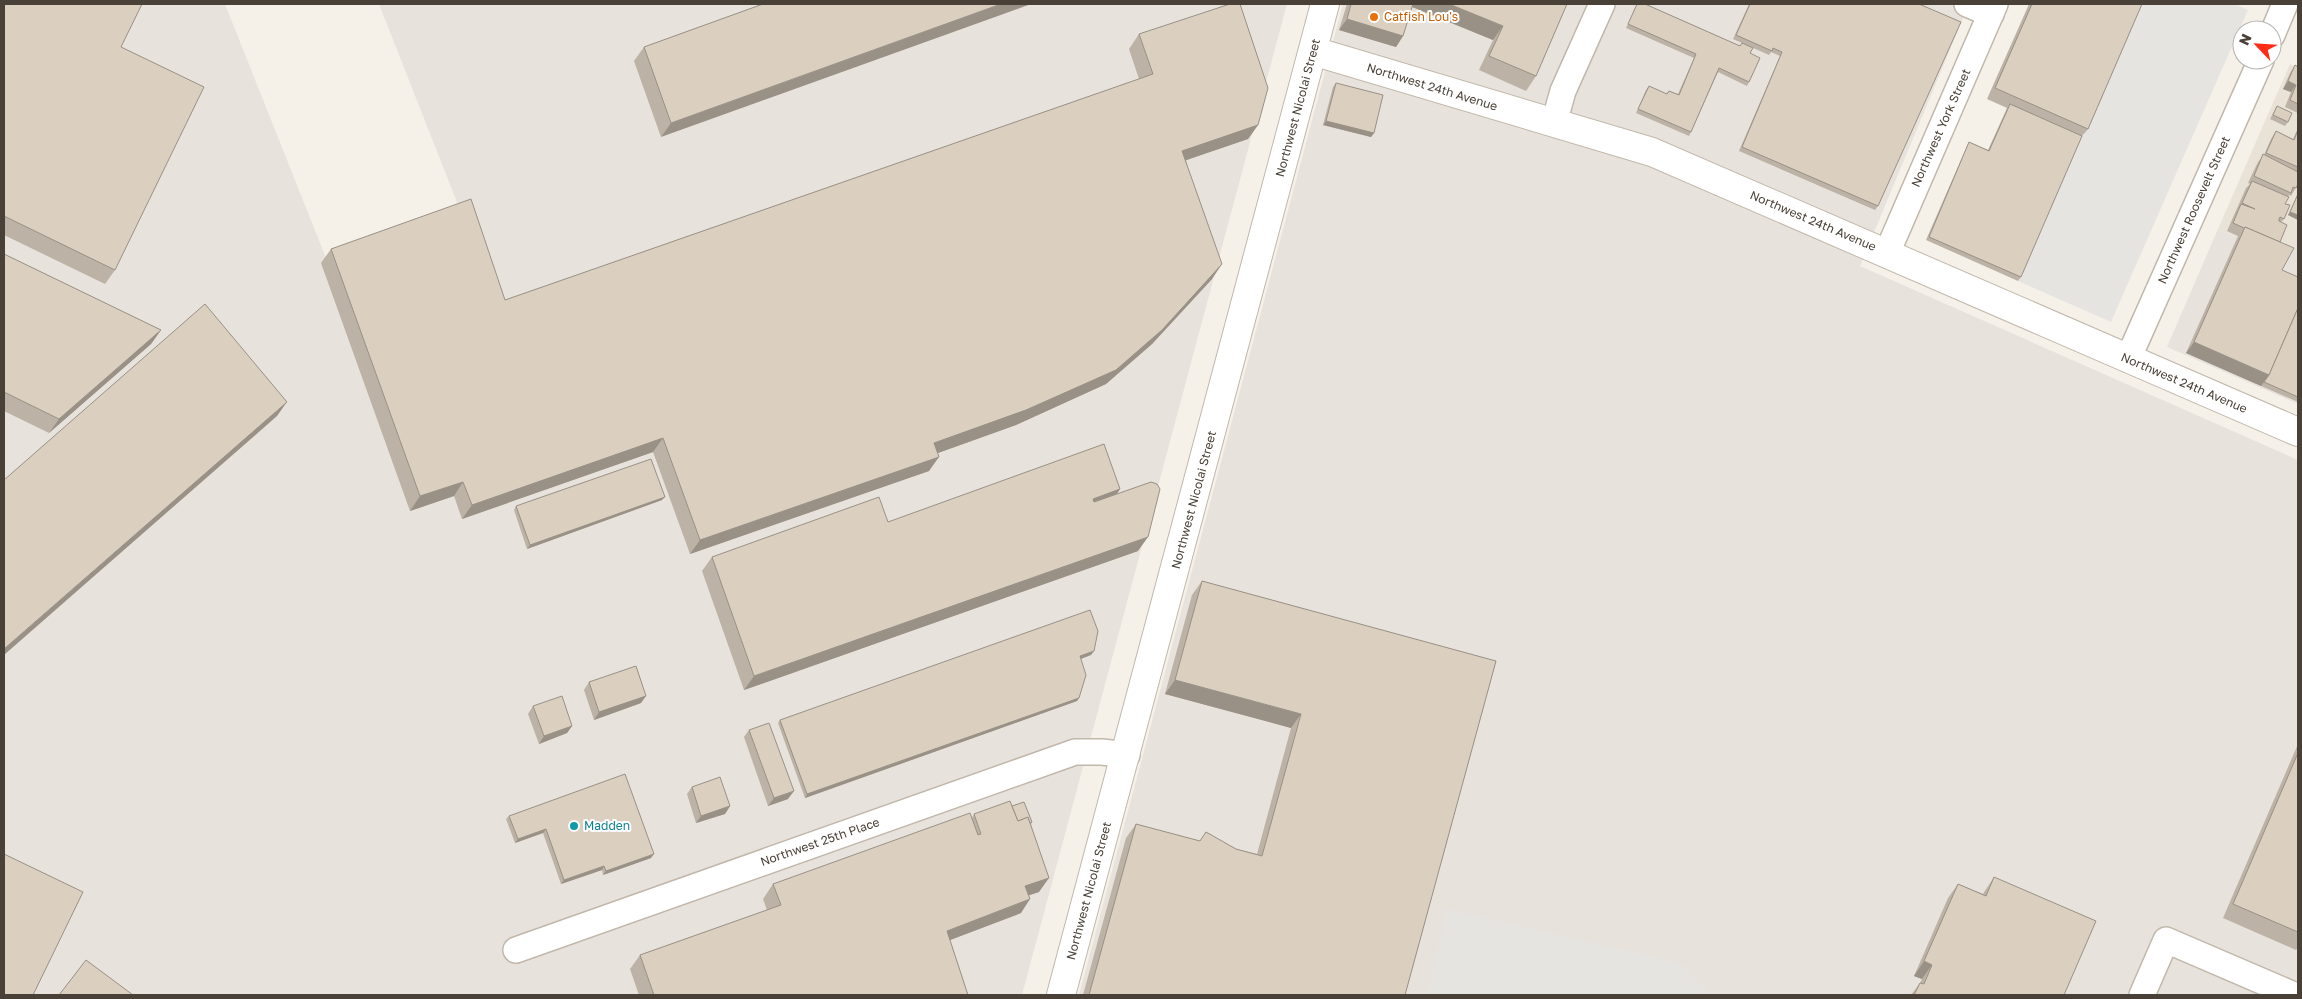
<svg xmlns="http://www.w3.org/2000/svg" width="2302" height="999" font-family="'Golos Text',sans-serif">
  <style>
    .residential { fill: #e9e2d7 }
    .industrial { fill: #e8e2dd }
    .parking { fill: #e6e4e1 }
    .lines { fill: none; stroke-linecap: round; stroke-linejoin: round }
    .minor-casing { stroke: #c1b8ab; stroke-width: 28 }
    .tertiary-casing { stroke: #c1b8ab; stroke-width: 30 }
    .minor { stroke: #fff; stroke-width: 25 }
    .tertiary { stroke: #fff; stroke-width: 28 }
    .wall { fill: #bcb2a5 }
    .shaded-wall { fill: #999186 }
    .building { fill: #dbcfc0; stroke: #999186 }
    .food-dot { fill: #e8710a; stroke: #fff; stroke-width: 2 }
    .culture-dot { fill: #0f9aa8; stroke: #fff; stroke-width: 2 }
    .labels { text-anchor: middle; stroke-width: 4; stroke-linejoin: round; paint-order: stroke }
    .food-label { font-size: 12px; fill: #c56008; stroke: #fff; text-anchor: start }
    .street-label { font-size: 12px; fill: #494137; stroke: #fff }
    .culture-label { font-size: 12px; fill: #0d838f; stroke: #fff; text-anchor: start }
  </style>
  <rect width="100%" height="100%" fill="#f5f1e9"/>
  <path class="residential" d="M2290 64 2298 68V234L2286 259 2218 229Z"/>
  <g class="industrial">
    <path d="M4 4H225L326 258 460 210 379 4H1287L1022 995H4Z"/>
    <path d="M1343 4H1969L1860 266 2298 460V995H1079Z"/>
    <path d="M2218 229 2286 259 2298 234V404L2167 347Z"/>
  </g>
  <g class="parking">
    <path d="M2139 4H2235L2248 10 2111 322 2018 281Z"/>
    <path d="M1447 909 1682 964 1709 995H1428Z"/>
  </g>
  <g class="lines">
    <g class="minor-casing">
      <g id="minor">
        <path d="M1967 4 1991 14"/>
        <path d="M2272 35 2285 4"/>
        <path d="M1554 123 1563 91 1602 4"/>
        <path d="M1887 253 1995 4"/>
        <path d="M2128 359 2261 60"/>
        <path d="M516 950 1075 752H1102L1127 755"/>
        <path d="M2142 995 2166 940 2294 995"/>
      </g>
    </g>
    <g class="tertiary-casing">
      <g id="tertiary">
        <path d="M1313 51 1652 152 2298 432"/>
        <path d="M1061 995 1325 4"/>
      </g>
    </g>
    <use href="#minor" class="minor"/>
    <use href="#tertiary" class="tertiary"/>
  </g>
  <g class="wall">
    <path d="M4 4 121 47 115 270 105 284 4 235Z"/>
    <path d="M763 4 661 137 634 61 644 47Z"/>
    <path d="M1347 4H1567L1536 76 1526 91 1479 70 1493 40 1412 7 1403 36 1396 47 1339 30Z"/>
    <path d="M1637 4H1645L1740 46 1742 43 1750 53 1749 82 1747 86 1718 72 1691 132 1689 136 1636 113 1646 90 1649 86 1666 94 1669 91 1678 94 1694 58 1626 28Z"/>
    <path d="M1749 4H1919L1878 206 1875 210 1739 151 1780 56 1771 52 1769 55 1733 39Z"/>
    <path d="M2029 4H2142L2088 129 2082 136 2021 277 2018 281 1926 240 1967 146 1969 142 1988 150 2007 108 1987 99Z"/>
    <path d="M1139 34 1258 125 1248 139 1186 160 1212 279 1152 344 1106 384 1016 425 938 453 929 471 690 554 653 452 462 519 454 496 410 511 321 263 331 249 505 300 1139 79 1129 49Z"/>
    <path d="M2295 65 2298 67V113L2285 107 2291 92 2283 89 2290 73Z"/>
    <path d="M1336 83 1374 133 1371 137 1323 125 1333 87Z"/>
    <path d="M2277 106 2288 122 2285 126 2270 119Z"/>
    <path d="M2298 128V184L2291 196 2289 195 2288 197 2285 204 2284 219 2281 222 2280 242 2282 270 2298 277V402L2186 353 2238 236 2227 231 2246 188 2250 184 2248 183 2258 162 2264 155 2271 139 2276 131 2293 139Z"/>
    <path d="M2298 193V220L2288 215Z"/>
    <path d="M4 254 161 330 151 344 49 433 4 411Z"/>
    <path d="M1120 489 1117 494 1138 551 744 690 702 571 712 557 888 522Z"/>
    <path d="M662 500 527 549 514 510 516 506Z"/>
    <path d="M1202 581 1496 661 1405 995H1083L1126 838 1136 824 1200 841 1206 832 1236 849 1257 854 1291 728 1165 694 1192 595Z"/>
    <path d="M1091 655 1081 659 1079 698 1077 701 805 798 778 723 780 720Z"/>
    <path d="M589 682 641 703 594 720 584 690Z"/>
    <path d="M533 706 572 726 567 733 539 744 528 714Z"/>
    <path d="M749 730 788 799 768 806 744 737Z"/>
    <path d="M2298 744V947L2296 950 2223 918Z"/>
    <path d="M692 787 730 806 725 814 696 823 687 794Z"/>
    <path d="M1012 806 1032 822 1031 824 1039 892 1029 895 1021 913 950 940 968 995H639L630 969 640 955 767 910 763 899 773 884 972 818 974 814Z"/>
    <path d="M509 816 651 858 603 875 602 870 561 884 543 833 515 843 506 819Z"/>
    <path d="M1994 877 2064 995H1911L1920 983 1922 979 1914 976 1948 898 1958 884 1983 894Z"/>
  </g>
  <g class="shaded-wall">
    <path d="M1001 4H1031L661 137 671 123Z"/>
    <path d="M1405 4H1449L1503 26 1493 40Z"/>
    <path d="M1347 19 1403 36 1396 47 1339 30Z"/>
    <path d="M2288 81 2296 85 2291 92 2283 89Z"/>
    <path d="M1326 121 1374 133 1371 137 1323 125Z"/>
    <path d="M1258 125 1248 139 1172 165 1182 151Z"/>
    <path d="M2290 212 2298 215V220L2288 215Z"/>
    <path d="M1222 264 1212 279 1152 344 1106 384 1016 425 924 458 934 443Z"/>
    <path d="M161 330 151 344 49 433 59 419Z"/>
    <path d="M2194 342 2269 375 2261 386 2186 353Z"/>
    <path d="M287 402 277 416 4 655V649Z"/>
    <path d="M663 438 653 452 462 519 472 505Z"/>
    <path d="M939 457 929 471 690 554 700 540Z"/>
    <path d="M463 482 454 496 410 511 420 496Z"/>
    <path d="M1120 489 1110 504 1083 514 1093 499Z"/>
    <path d="M665 497 662 500 527 549 530 545Z"/>
    <path d="M1148 537 1138 551 744 690 754 676Z"/>
    <path d="M1094 651 1091 655 1077 660 1080 656Z"/>
    <path d="M1175 680 1301 714 1291 728 1165 694Z"/>
    <path d="M646 696 641 703 594 720 599 712Z"/>
    <path d="M1079 698 1077 701 805 798 807 794Z"/>
    <path d="M572 726 567 733 539 744 544 736Z"/>
    <path d="M794 791 788 799 768 806 774 798Z"/>
    <path d="M730 806 725 814 696 823 701 816Z"/>
    <path d="M546 829 543 833 515 843 518 839Z"/>
    <path d="M654 854 651 858 603 875 606 871Z"/>
    <path d="M604 866 602 870 561 884 564 880Z"/>
    <path d="M1049 878 1039 892 1015 900 1025 886Z"/>
    <path d="M1030 899 1021 913 937 945 947 931Z"/>
    <path d="M1924 961 1932 965 1922 979 1914 976Z"/>
  </g>
  <g class="building">
    <path d="M4 4H142L121 47 204 87 115 270 4 216Z"/>
    <path d="M763 4H1001L671 123 644 47Z"/>
    <path d="M1230 4H1240L1268 88 1258 125 1182 151 1222 264 1162 330 1116 370 1026 410 934 443 939 457 700 540 663 438 472 505 463 482 420 496 331 249 471 199 505 300 1153 74 1139 34Z"/>
    <path d="M1351 4H1413L1403 36 1347 19Z"/>
    <path d="M1449 4H1567L1536 76 1489 56 1503 26Z"/>
    <path d="M1637 4H1645L1740 46 1742 43 1753 48 1750 53 1760 58 1749 82 1719 68 1691 132 1638 109 1649 86 1667 94 1669 91 1679 95 1696 54 1628 24Z"/>
    <path d="M1750 4H1919L1961 22 1878 206 1742 147 1782 52 1773 48 1772 51 1736 35Z"/>
    <path d="M2032 4H2142L2088 129 1995 88Z"/>
    <path d="M2295 65 2298 67V104L2290 100 2296 85 2288 81Z"/>
    <path d="M1336 83 1383 95 1374 133 1326 121Z"/>
    <path d="M2010 104 2082 136 2021 277 1929 237 1969 142 1989 151Z"/>
    <path d="M2277 106 2292 113 2288 122 2273 115Z"/>
    <path d="M2298 130V167L2266 153 2276 131 2294 140Z"/>
    <path d="M2263 154 2298 172V184L2296 188 2293 187 2291 193 2254 176Z"/>
    <path d="M2252 181 2289 197 2285 204 2290 205 2284 219 2280 217 2279 219V221L2287 225 2280 242 2245 227 2244 228 2233 223 2241 204 2255 209 2242 203Z"/>
    <path d="M2298 194V215L2290 212Z"/>
    <path d="M2245 227 2294 248 2282 270 2298 277V308L2269 375 2194 342Z"/>
    <path d="M4 254 161 330 59 419 4 392Z"/>
    <path d="M205 304 287 402 4 649V480Z"/>
    <path d="M2298 308V397L2264 382 2269 375Z"/>
    <path d="M1104 444 1120 489 1093 499 1094 502 1151 482 1157 484 1160 489 1148 537 754 676 712 557 879 497 888 522Z"/>
    <path d="M651 459 665 497 530 545 516 506Z"/>
    <path d="M1202 581 1496 661 1405 995H1089L1136 824 1200 841 1206 832 1236 849 1262 856 1301 714 1175 680Z"/>
    <path d="M1090 610 1098 631 1094 651 1080 656 1086 675 1079 698 807 794 780 720Z"/>
    <path d="M636 666 646 696 599 712 589 682Z"/>
    <path d="M562 696 572 726 544 736 533 706Z"/>
    <path d="M769 723 794 791 774 798 749 730Z"/>
    <path d="M2298 753V932L2233 904Z"/>
    <path d="M625 774 654 854 606 871 604 866 564 880 546 829 518 839 509 816Z"/>
    <path d="M720 777 730 806 701 816 692 787Z"/>
    <path d="M1010 801 1018 821 1028 817 1049 878 1025 886 1030 899 947 931 968 995H654L640 955 781 905 773 884 970 813 978 835 981 834 974 814Z"/>
    <path d="M1024 802 1032 822 1030 823 1028 817 1018 821 1012 806Z"/>
    <path d="M4 854 83 892 33 995H4Z"/>
    <path d="M1994 877 2096 921 2064 995H1914L1920 983 1924 984 1932 965 1924 961 1958 884 1986 896Z"/>
    <path d="M86 960 133 995H59Z"/>
  </g>
  <circle class="food-dot" cx="1374" cy="17" r="5"/>
  <circle class="culture-dot" cx="574" cy="826" r="5"/>
  <g class="labels">
    <g class="food-label">
      <text x="1384" y="21">Catfish Lou's</text>
    </g>
    <g class="street-label">
      <text transform="translate(1432 87) rotate(17)" y="4">Northwest 24th Avenue</text>
      <text transform="translate(1298 108) rotate(-75)" y="4">Northwest Nicolai Street</text>
      <text transform="translate(1941 128) rotate(-66)" y="4">Northwest York Street</text>
      <text transform="translate(2194 210) rotate(-66)" y="4">Northwest Roosevelt Street</text>
      <text transform="translate(1813 221) rotate(23)" y="4">Northwest 24th Avenue</text>
      <text transform="translate(2184 383) rotate(23)" y="4">Northwest 24th Avenue</text>
      <text transform="translate(1194 500) rotate(-75)" y="4">Northwest Nicolai Street</text>
      <text transform="translate(820 842) rotate(-19)" y="4">Northwest 25th Place</text>
      <text transform="translate(1089 891) rotate(-75)" y="4">Northwest Nicolai Street</text>
    </g>
    <g class="culture-label">
      <text x="584" y="830">Madden</text>
    </g>
  </g>
  <rect width="2302" height="999" fill="none" stroke="#494137" stroke-width="10"/>
  <g transform="translate(2257 45) rotate(295)"><circle r="24" fill="#ffffff" stroke="#b6b3af"/>
  <path d="M0-4L9 19L0 12L-9 19Z" fill="#ff2d16"/>
  <text y="-8" font-size="14" font-weight="bold" text-anchor="middle" fill="#494137">N</text>
  </g>
</svg>
